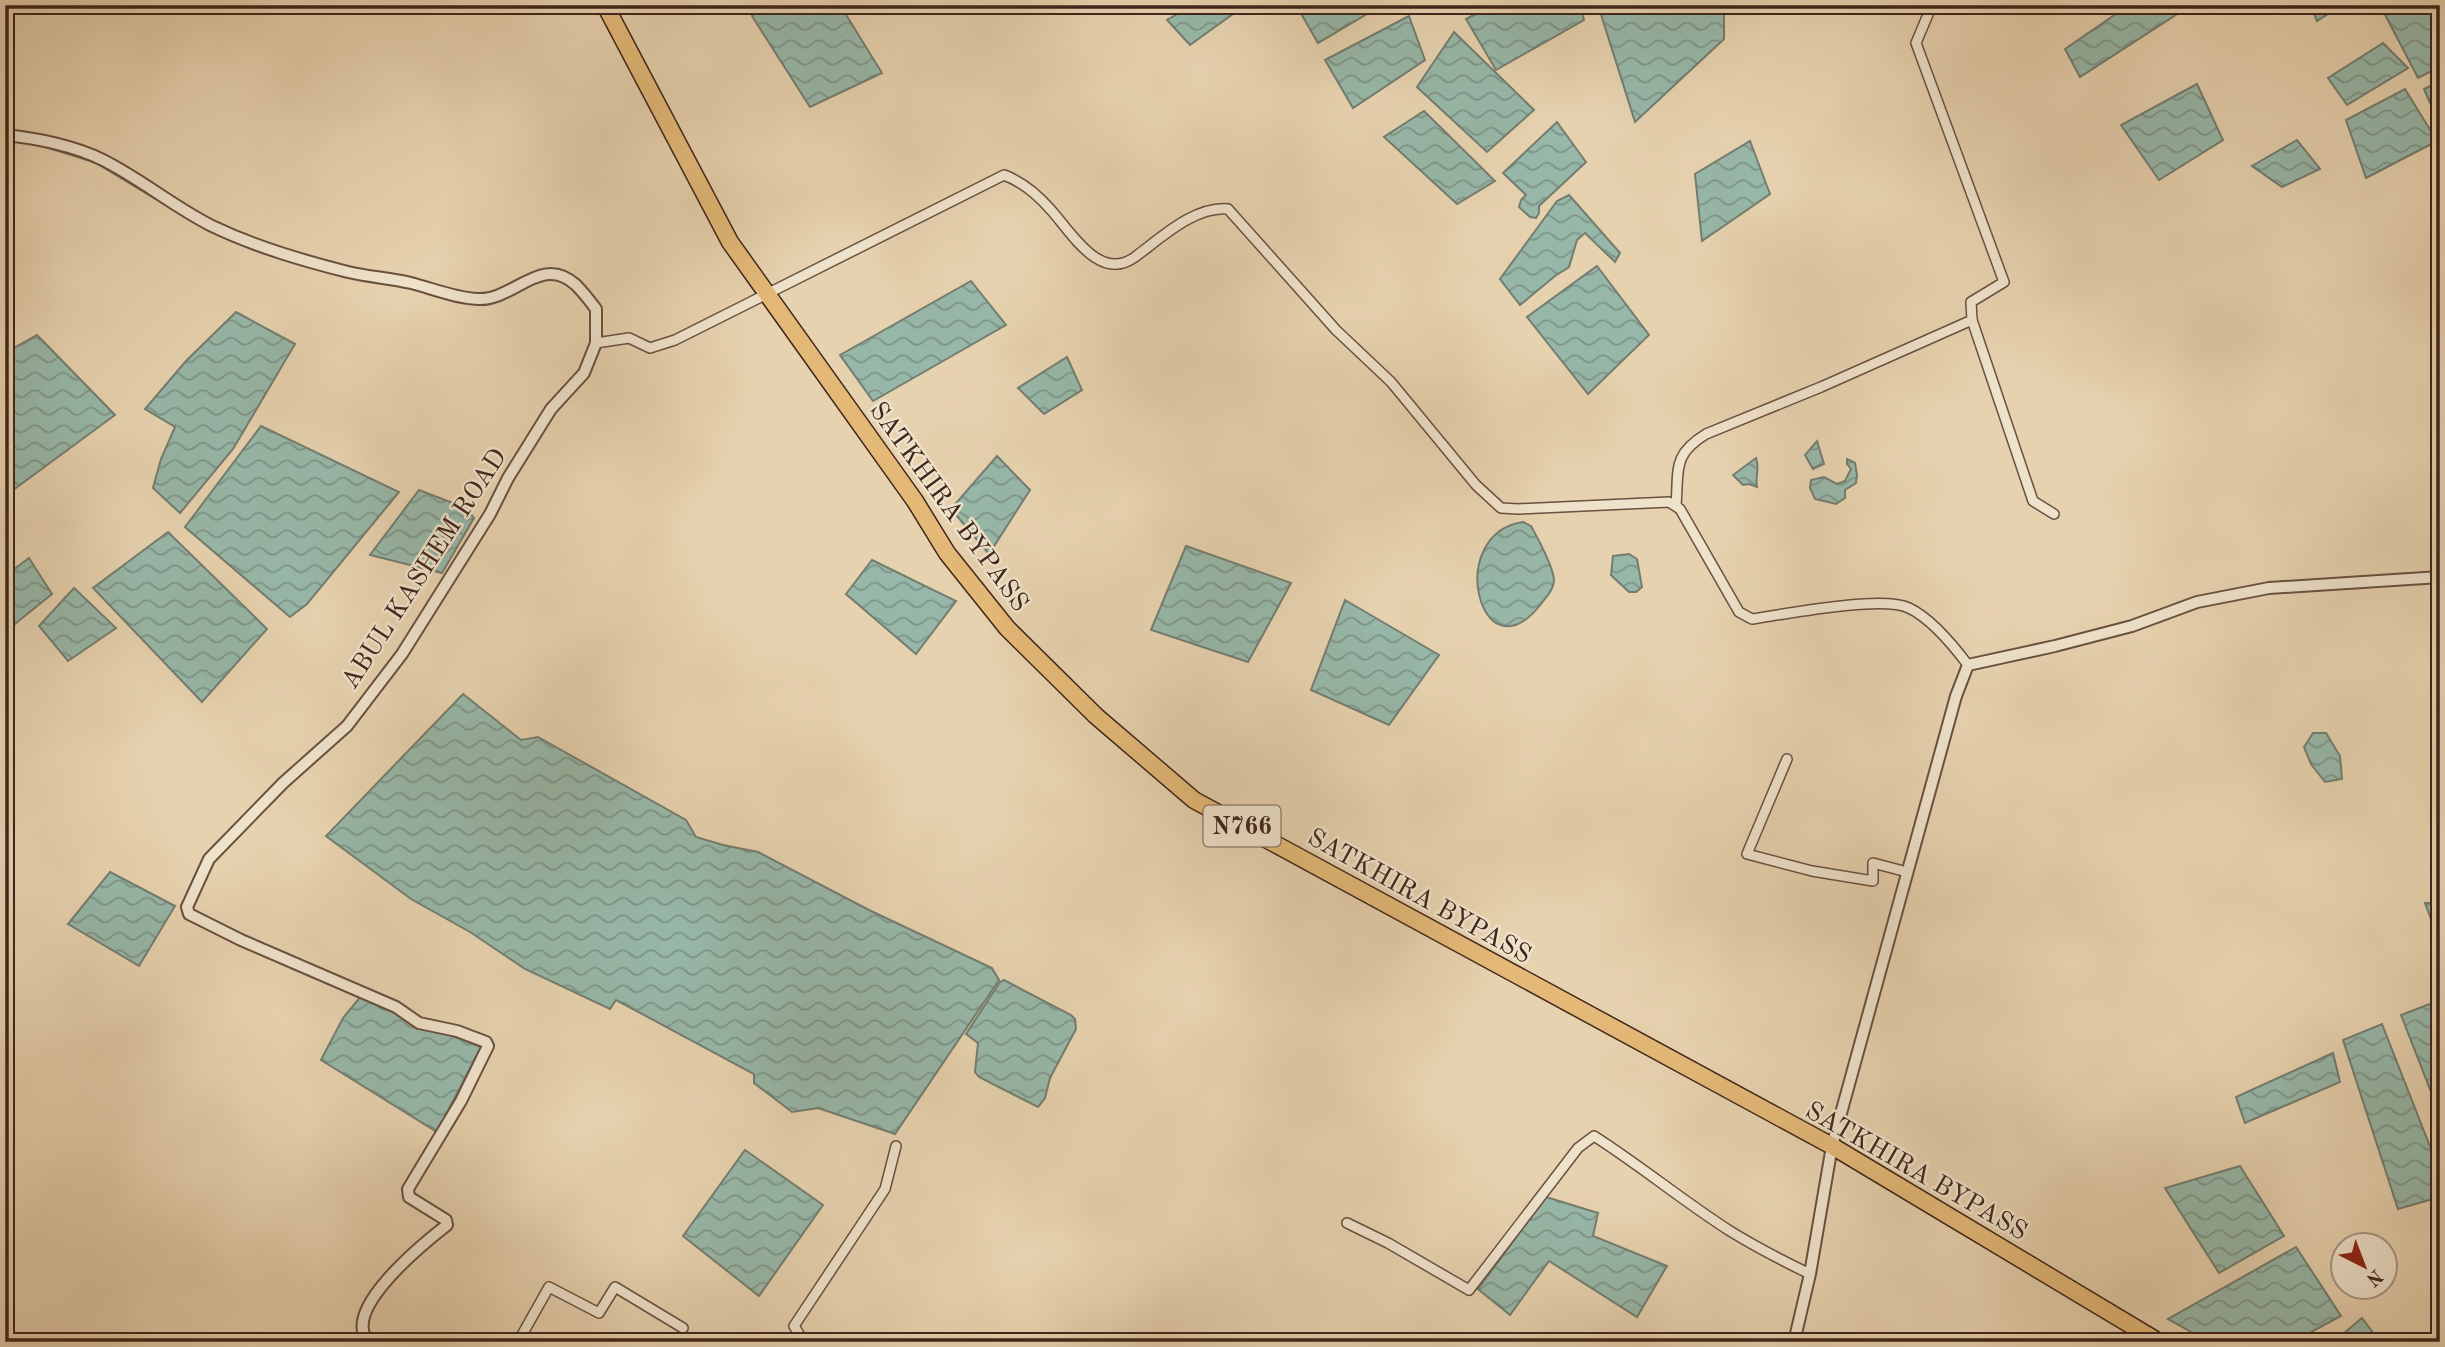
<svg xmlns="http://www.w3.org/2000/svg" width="2445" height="1347" font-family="'Old Standard TT',serif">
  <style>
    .water { fill: url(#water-waves); stroke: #747d70; stroke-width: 2 }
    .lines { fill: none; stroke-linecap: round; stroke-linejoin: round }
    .stream { stroke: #747d70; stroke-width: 3.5 }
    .minor-casing { stroke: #695040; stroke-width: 12 }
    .tertiary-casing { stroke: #695040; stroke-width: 14 }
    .trunk-casing { stroke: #3f251b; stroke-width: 19 }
    .minor { stroke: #efe2cb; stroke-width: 9 }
    .tertiary { stroke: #efe2cb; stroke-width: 10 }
    .trunk { stroke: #e4b978; stroke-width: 16 }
    .labels { text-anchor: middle; stroke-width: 5; stroke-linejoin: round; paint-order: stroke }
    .shield { fill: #efe2cb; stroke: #745e50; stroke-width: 2 }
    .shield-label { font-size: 24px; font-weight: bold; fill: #3f251b }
    .street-label { font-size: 26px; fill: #3f251b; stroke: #efe2cb }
  </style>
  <defs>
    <pattern id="water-waves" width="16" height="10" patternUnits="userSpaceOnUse" patternTransform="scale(1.75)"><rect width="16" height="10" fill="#97b8a9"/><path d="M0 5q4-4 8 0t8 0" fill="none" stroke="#7d9589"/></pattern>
  </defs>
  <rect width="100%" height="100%" fill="#e7d2af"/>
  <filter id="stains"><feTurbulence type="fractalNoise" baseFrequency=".00286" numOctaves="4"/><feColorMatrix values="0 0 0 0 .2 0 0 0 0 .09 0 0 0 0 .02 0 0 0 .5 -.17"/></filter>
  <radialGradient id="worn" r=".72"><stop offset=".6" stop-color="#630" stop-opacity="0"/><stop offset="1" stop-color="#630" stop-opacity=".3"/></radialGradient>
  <g class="water">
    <path d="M767 5H840L882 73 810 107 752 16Z"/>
    <path d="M1193 5H1232L1237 11 1190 45 1167 20Z"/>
    <path d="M1306 5H1382L1318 43 1299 10Z"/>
    <path d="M1493 5H1580L1584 20 1496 70 1466 19Z"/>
    <path d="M1598 5H1724V39L1635 122Z"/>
    <path d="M2129 5H2191L2080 77 2065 49Z"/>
    <path d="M2311 5H2342L2317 21Z"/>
    <path d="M2380 5H2440V67L2418 78Z"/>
    <path d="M1409 16 1425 60 1353 108 1325 60Z"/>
    <path d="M1454 32 1534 110 1487 152 1417 87Z"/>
    <path d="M2383 43 2408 68 2347 105 2328 78Z"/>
    <path d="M2440 81V126L2424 89Z"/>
    <path d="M2197 84 2223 140 2159 180 2121 125Z"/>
    <path d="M2405 89 2437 141 2366 178 2346 120Z"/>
    <path d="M1424 111 1495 181 1457 204 1384 137Z"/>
    <path d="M1557 122 1586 162 1539 206V213L1536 218 1530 217 1519 207 1521 200 1526 195 1503 173Z"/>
    <path d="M2297 140 2320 169 2282 187 2252 166Z"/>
    <path d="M1750 141 1770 194 1702 241 1695 174Z"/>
    <path d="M1569 195 1620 253 1615 262 1585 233 1577 240 1569 267 1555 276 1520 305 1500 279 1557 201Z"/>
    <path d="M1597 266 1649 335 1588 394 1527 317Z"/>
    <path d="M971 281 1006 325 873 401 840 355Z"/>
    <path d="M236 312 295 344 233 449 180 513 153 488 161 459 175 427 145 409 186 361Z"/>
    <path d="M37 335 115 415 5 496V353Z"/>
    <path d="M1067 357 1082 390 1044 414 1018 388Z"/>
    <path d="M261 426 399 492 307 604 290 617 185 527Z"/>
    <path d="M1817 441 1824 464 1813 469 1805 455Z"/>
    <path d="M997 456 1030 490 989 554 951 509Z"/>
    <path d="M1756 458C1760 469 1755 476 1757 487L1749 484 1743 485 1733 475Z"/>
    <path d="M1847 459 1855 463 1857 475 1856 483 1845 490V498L1836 504 1815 499 1810 488 1811 480 1824 477 1837 484 1845 481 1851 469 1847 464Z"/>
    <path d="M419 490 466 508 474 518 442 573 370 555Z"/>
    <path d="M1523 522 1531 526C1538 539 1554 567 1554 581 1553 591 1546 597 1541 604 1481 681 1443 534 1523 522Z"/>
    <path d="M168 532 267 629 202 702 93 588Z"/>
    <path d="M1186 546 1291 583 1248 662 1151 630Z"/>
    <path d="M1629 554 1637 559 1642 587 1636 592H1629L1611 575 1613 556Z"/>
    <path d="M29 558 52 594 5 632V576Z"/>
    <path d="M872 560 956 601 916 654 846 594Z"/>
    <path d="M74 588 116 628 68 661 39 626Z"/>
    <path d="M1345 600 1439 655 1389 725 1311 690Z"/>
    <path d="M463 694 521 740 538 737 686 820 696 837 723 845 758 852 869 910 992 968 999 980 895 1134 818 1108 792 1112 754 1083V1074L616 1000 610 1009 525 969 470 932 411 899 326 836Z"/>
    <path d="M2313 733H2326L2340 756 2342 779 2325 782 2311 764 2304 747Z"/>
    <path d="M110 872 175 906 139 966 68 924Z"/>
    <path d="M2425 903H2440V943Z"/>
    <path d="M1004 980 1071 1015 1075 1019 1076 1029 1050 1078 1045 1098 1038 1107 979 1077 975 1072 978 1043 966 1034 1000 982Z"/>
    <path d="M361 996 397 1012 412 1024 446 1033 481 1047 437 1132 321 1060 343 1018Z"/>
    <path d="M2440 1000V1115L2401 1015Z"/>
    <path d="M2382 1024 2440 1172V1197L2398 1209 2343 1040Z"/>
    <path d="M2333 1053 2340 1082 2245 1123 2236 1097Z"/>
    <path d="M745 1150 823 1205 759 1296 683 1236Z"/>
    <path d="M2240 1166 2284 1236 2219 1273 2165 1188Z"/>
    <path d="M1546 1197 1598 1213 1593 1236 1667 1266 1637 1317 1549 1261 1510 1315 1478 1289Z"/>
    <path d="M2296 1247 2341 1316 2293 1342H2209L2168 1319Z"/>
    <path d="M2362 1318 2380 1342H2340L2337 1339Z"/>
  </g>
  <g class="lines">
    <path class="stream" d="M45 146 96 162 162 202"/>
    <g class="minor-casing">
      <g id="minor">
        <path d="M1972 320 2033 501 2054 514"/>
        <path d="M596 343 629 338 650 348 675 340 1004 175C1023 182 1038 195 1051 210 1071 232 1100 283 1135 257 1161 238 1194 206 1228 209L1336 330 1391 382 1476 485 1501 508 1518 509 1669 502 1680 509 1739 612 1752 619C1786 614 1882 595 1909 608 1932 619 1953 645 1968 665"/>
        <path d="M1676 505C1679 469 1672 455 1706 434L1821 387 1972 320 1971 302 2004 282 1916 43 1932 5"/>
        <path d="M1787 759 1747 854 1812 871 1873 881V863L1907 872"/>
        <path d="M1347 1223 1388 1243 1469 1290 1578 1148 1594 1136C1641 1166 1683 1201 1730 1231 1756 1247 1783 1261 1810 1274"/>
        <path d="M518 1342 549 1287 599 1313 615 1287 683 1328"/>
        <path d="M804 1342 794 1326 885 1189 896 1146"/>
      </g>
    </g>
    <g class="tertiary-casing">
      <g id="tertiary">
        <path d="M5 135C36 138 75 146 103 160 141 179 174 207 212 226 256 247 301 260 348 272 369 277 390 278 411 283 434 289 455 298 478 299 514 301 541 253 576 285 583 292 590 301 596 309V343L584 373 551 409 508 478 490 514 402 654 347 726 283 783 209 859 187 907 189 914 241 940 396 1007 419 1023 457 1031 486 1042 488 1046 461 1101 408 1189 409 1197 446 1220 447 1225C424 1243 339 1311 369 1342"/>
        <path d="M1794 1342 1810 1274 1832 1146 1956 696 1968 665 2055 646 2132 626 2197 602 2269 588 2440 577"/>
      </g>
    </g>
    <g class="trunk-casing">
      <path id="trunk" d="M605 5 730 242 915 501 947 553 1007 628 1096 716 1194 800 1832 1146 2159 1342"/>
    </g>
    <use href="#minor" class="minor"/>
    <use href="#tertiary" class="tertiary"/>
    <use href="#trunk" class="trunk"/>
  </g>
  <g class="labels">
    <rect class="shield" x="1203.5" y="805.5" width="77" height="41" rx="5"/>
    <g class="shield-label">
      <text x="1242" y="834">N766</text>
    </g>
    <g class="street-label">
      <text transform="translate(950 506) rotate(54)" y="9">SATKHIRA BYPASS</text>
      <text transform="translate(423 568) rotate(-57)" y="9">ABUL KASHEM ROAD</text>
      <text transform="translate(1420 895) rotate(29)" y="9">SATKHIRA BYPASS</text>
      <text transform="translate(1917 1170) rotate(30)" y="9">SATKHIRA BYPASS</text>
    </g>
  </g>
  <rect width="2445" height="1347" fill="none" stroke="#e7d2af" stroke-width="28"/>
  <rect x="7" y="7" width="2431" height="1333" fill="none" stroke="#3f251b" stroke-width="3.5"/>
  <rect x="14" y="14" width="2417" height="1319" fill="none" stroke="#3f251b" stroke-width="2"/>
  <g transform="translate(2364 1266) rotate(138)"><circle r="33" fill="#efe2cb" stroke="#a99685" stroke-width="2"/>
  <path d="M0-5L12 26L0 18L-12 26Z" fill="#8f2418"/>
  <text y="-10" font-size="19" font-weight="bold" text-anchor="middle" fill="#3f251b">N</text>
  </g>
  <rect width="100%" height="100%" filter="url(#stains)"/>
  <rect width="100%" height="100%" fill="url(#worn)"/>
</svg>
